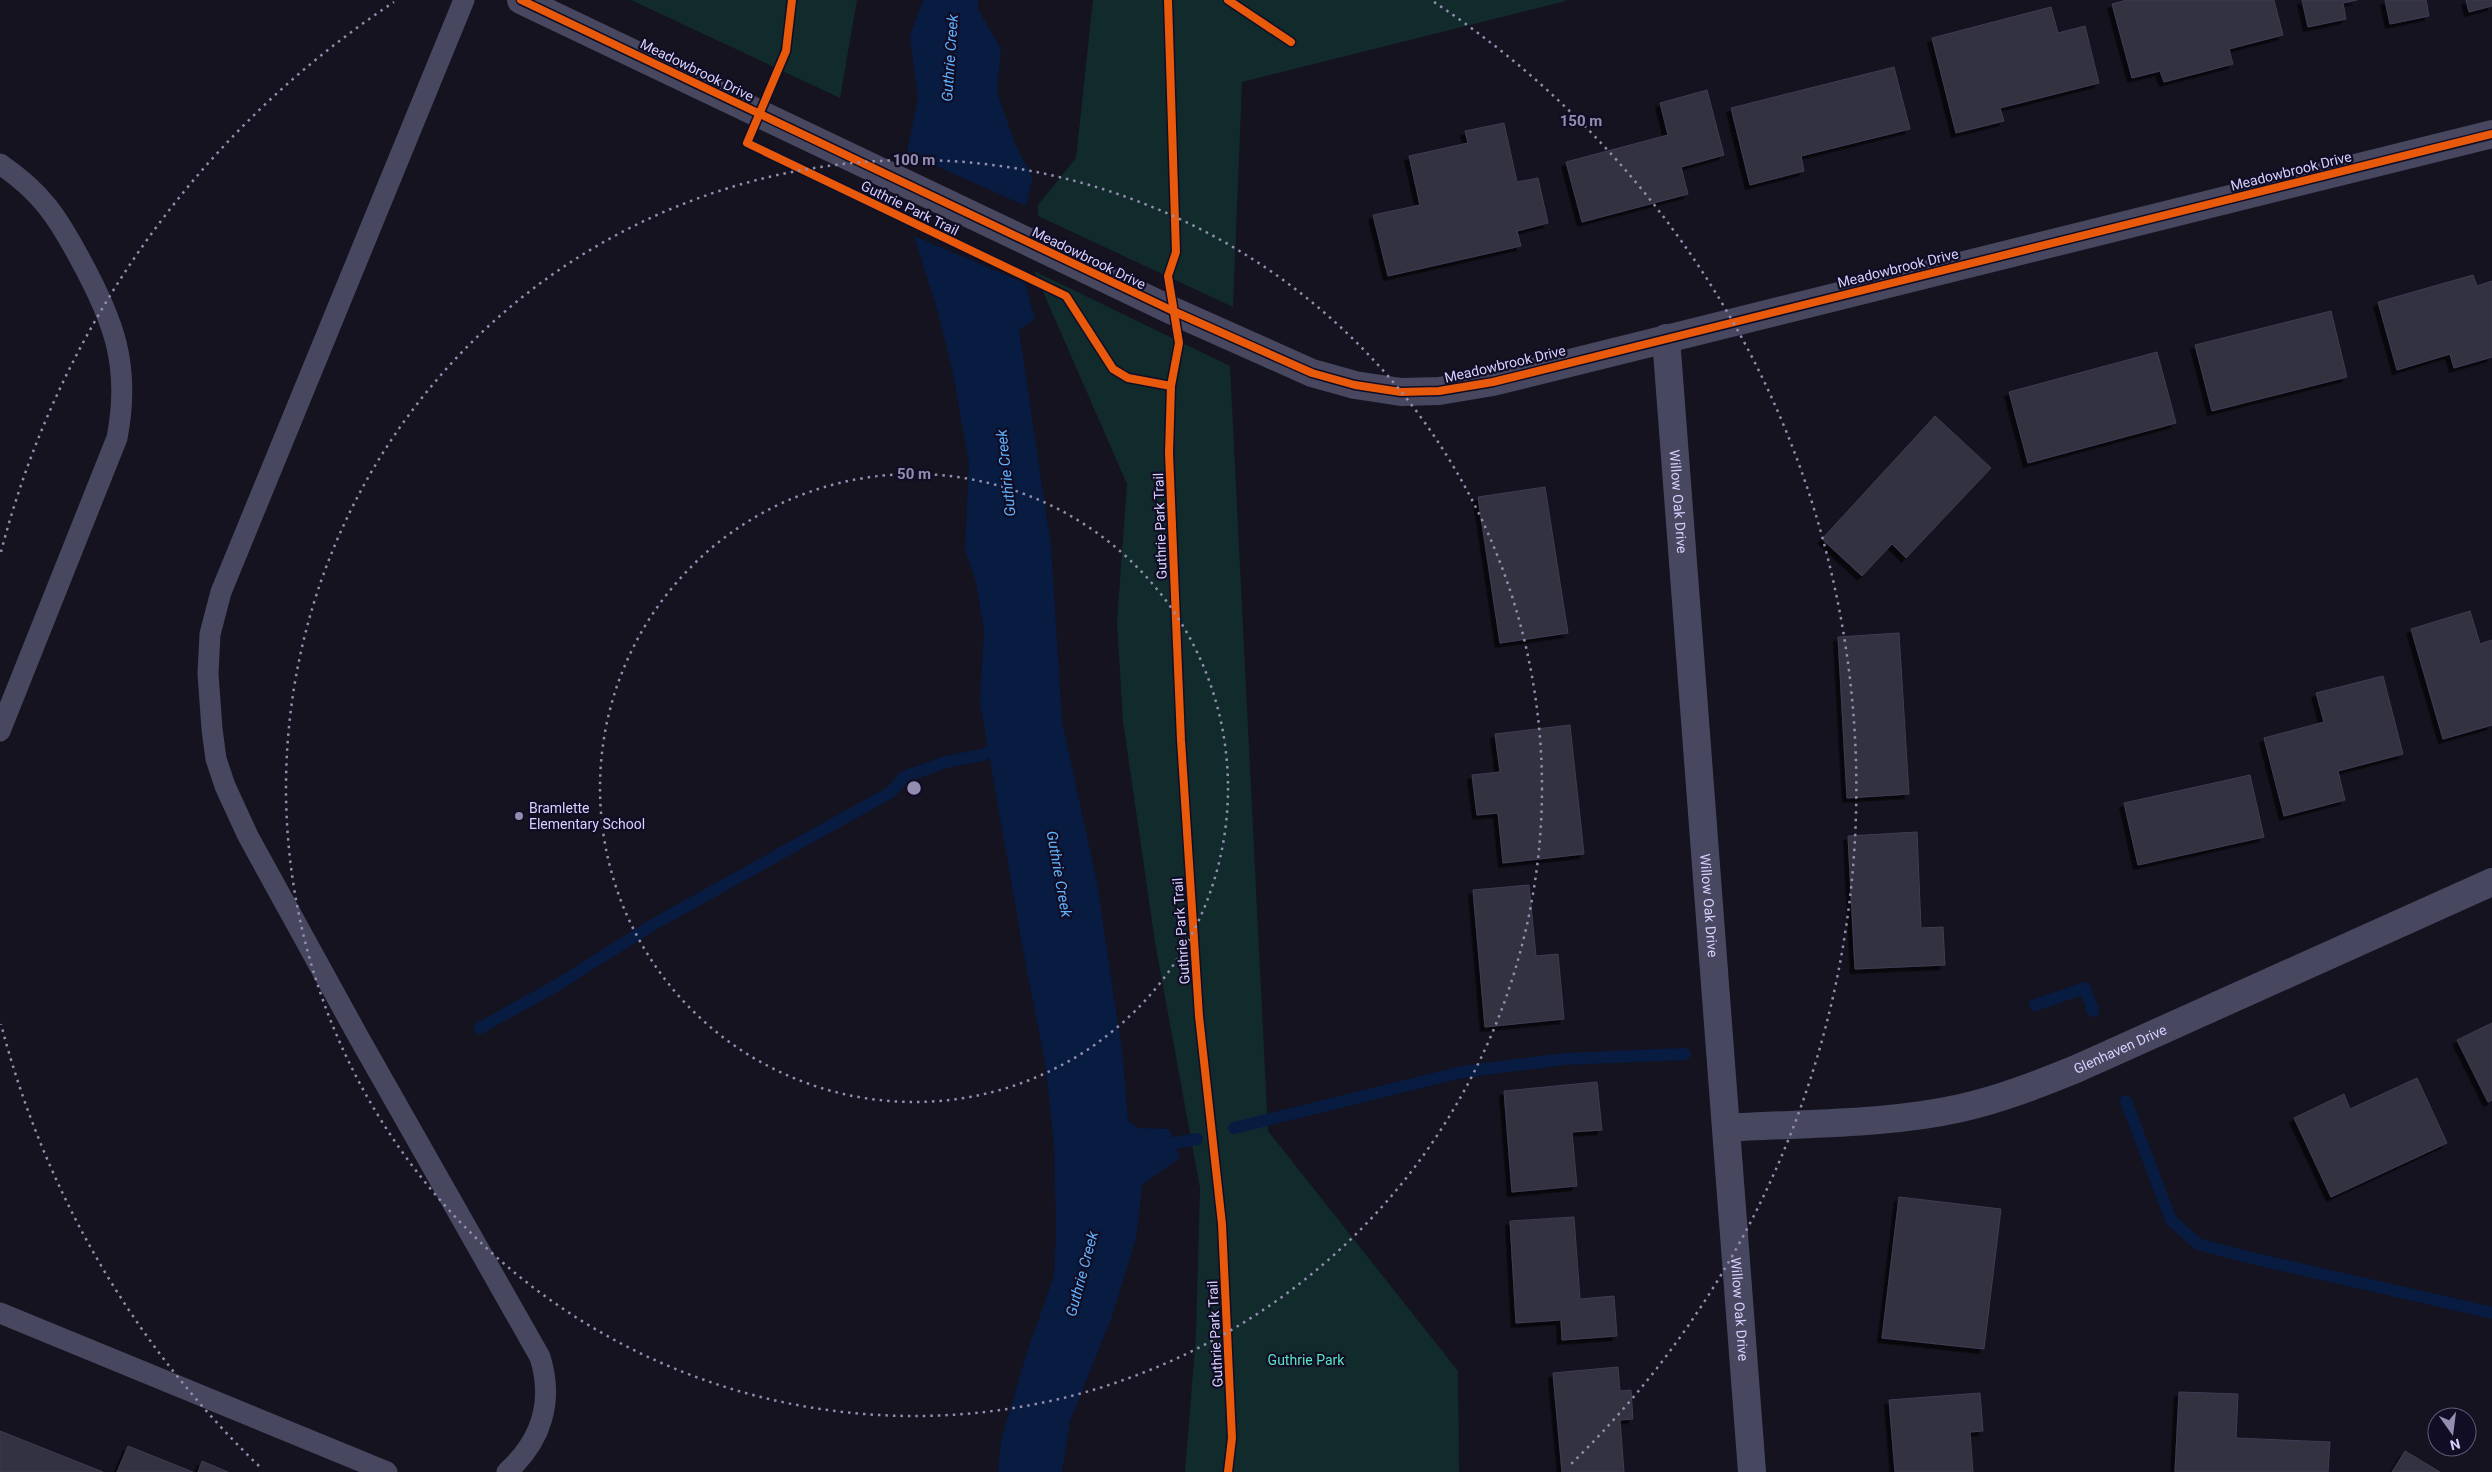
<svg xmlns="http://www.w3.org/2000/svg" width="2492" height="1472" font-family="Roboto,sans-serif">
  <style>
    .green { fill: #112b2c }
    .water { fill: #081b41 }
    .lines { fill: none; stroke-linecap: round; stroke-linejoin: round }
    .stream { stroke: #081b41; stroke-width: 12 }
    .building { fill: #323041; stroke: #413c54; filter: url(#shadow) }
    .lane { stroke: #484760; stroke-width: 21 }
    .street { stroke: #484760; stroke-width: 28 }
    .cycleway-casing { stroke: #110d25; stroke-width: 11 }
    .cycleway { stroke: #e8590c; stroke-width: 8 }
    .ring { fill: none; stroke: #938eb1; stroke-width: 2.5; stroke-dasharray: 2.5 5 }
    .poi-dot { fill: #938eb1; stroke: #110d25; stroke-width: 2 }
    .labels { text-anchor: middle; stroke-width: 4.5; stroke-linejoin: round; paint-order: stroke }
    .street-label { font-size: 14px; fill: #d7d1ff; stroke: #110d25 }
    .poi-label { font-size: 14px; fill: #d7d1ff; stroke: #110d25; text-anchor: start }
    .park-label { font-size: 14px; fill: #57e5c3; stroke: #110d25 }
    .water-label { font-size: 15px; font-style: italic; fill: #5fb3ff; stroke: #110d25 }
    .centre { fill: #938eb1; stroke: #110d25; stroke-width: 2.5 }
    .ring-label { font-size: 15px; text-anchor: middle; font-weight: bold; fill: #938eb1; stroke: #110d25; stroke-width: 4.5; stroke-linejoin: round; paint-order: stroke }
  </style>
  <defs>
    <filter id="shadow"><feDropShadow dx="-4.5" dy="4.5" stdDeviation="0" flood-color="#0009"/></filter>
  </defs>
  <rect width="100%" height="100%" fill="#14131f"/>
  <g class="green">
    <path d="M631 0H857L840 98Z"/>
    <path d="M1093 0H1566V1L1242 82 1233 307 1038 216V205L1076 158Z"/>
    <path d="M1034 271 1230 366 1268 1131 1458 1371 1459 1472H1185L1196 1335 1200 1188 1155 942 1123 721 1117 622 1127 484Z"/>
  </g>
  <g class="water">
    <path d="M923 0H978V9L1001 49 997 92 1015 144 1033 178 1026 206 907 153 918 98 910 36Z"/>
    <path d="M914 236 1025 283 1035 319 1019 330 1051 546 1062 721 1097 883 1123 1058 1128 1121 1139 1128 1169 1129 1180 1158 1142 1185 1136 1239 1111 1319 1070 1421 1062 1472H998L1001 1441 1026 1355 1054 1276 1056 1230 1054 1143 1045 1062 1027 972 980 703 984 631 976 582 965 549 969 463 952 368 937 309Z"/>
  </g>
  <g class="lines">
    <g class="stream">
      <path d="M2035 1005 2085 988 2093 1011"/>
      <path d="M480 1028 559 984 649 927 891 792 904 777 946 762 982 755 1002 746"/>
      <path d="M2126 1101 2171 1220 2198 1244 2247 1257 2492 1313"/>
      <path d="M1234 1128 1462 1072 1564 1059 1685 1054"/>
      <path d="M1158 1146 1197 1139"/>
    </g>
  </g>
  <g class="building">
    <path d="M2127 0H2274L2283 35 2229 49 2233 64 2164 82 2160 71 2132 78 2112 4Z"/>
    <path d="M2302 0H2357L2343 3 2346 19 2308 27Z"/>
    <path d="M2385 0H2426L2429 16 2390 24Z"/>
    <path d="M2466 0H2492V6L2469 12Z"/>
    <path d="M2051 7 2058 33 2085 26 2099 83 2000 108 2004 121 1956 133 1932 38Z"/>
    <path d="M1894 67 1910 129 1801 156 1804 171 1750 185 1731 108Z"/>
    <path d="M1707 90 1724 155 1681 167 1688 194 1582 222 1566 162 1668 135 1660 103Z"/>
    <path d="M1504 123 1517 182 1538 178 1548 223 1517 231 1521 246 1388 276 1373 215 1420 205 1409 156 1468 143 1465 131Z"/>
    <path d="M2473 275 2477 286 2492 281V357L2454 368 2450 354 2397 370 2378 302Z"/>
    <path d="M2331 311 2347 377 2212 411 2195 345Z"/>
    <path d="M2157 352 2176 423 2028 463 2009 392Z"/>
    <path d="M1935 416 1991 468 1906 558 1892 544 1862 576 1822 539Z"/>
    <path d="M1545 487 1568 633 1500 643 1478 497Z"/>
    <path d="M2470 611 2480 644 2492 640V725L2443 739 2411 629Z"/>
    <path d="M1899 633 1909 794 1847 798 1838 637Z"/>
    <path d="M2383 676 2403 754 2338 771 2345 800 2284 816 2264 738 2324 722 2316 693Z"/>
    <path d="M1570 725 1584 854 1503 863 1498 813 1477 815 1472 775 1500 772 1495 734Z"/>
    <path d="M2250 775 2264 837 2138 865 2124 803Z"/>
    <path d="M1917 832 1921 928 1943 927 1945 965 1855 969 1848 836Z"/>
    <path d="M1529 885 1536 956 1558 954 1564 1019 1485 1027 1473 890Z"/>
    <path d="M2492 1023V1100L2488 1102 2457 1040Z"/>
    <path d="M2417 1078 2447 1143 2331 1197 2294 1118 2344 1094 2350 1109Z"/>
    <path d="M1597 1082 1602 1130 1572 1132 1577 1186 1512 1192 1504 1091Z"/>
    <path d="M1899 1197 2001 1209 1984 1349 1882 1338Z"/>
    <path d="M1574 1217 1580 1299 1614 1296 1617 1336 1562 1340 1561 1320 1516 1323 1510 1221Z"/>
    <path d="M1618 1367 1620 1391 1631 1390 1633 1419 1620 1420 1624 1472H1562L1553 1373Z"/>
    <path d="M2179 1392 2238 1394 2236 1438 2330 1442 2328 1472H2175Z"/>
    <path d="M1980 1393 1983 1431 1970 1432 1973 1472H1895L1889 1400Z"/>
    <path d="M0 1431 103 1472H0Z"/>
    <path d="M128 1446 193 1472H117Z"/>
    <path d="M2405 1451 2440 1472H2392Z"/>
    <path d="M202 1461 228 1472H198Z"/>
  </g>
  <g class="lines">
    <g class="lane">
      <path d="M464 0 221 592 210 634 208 674 212 729 216 759 225 786 248 836 358 1036 540 1357C554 1402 541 1441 507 1472"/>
      <path d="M0 164C41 192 57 216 80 259 114 321 131 366 117 438L0 731"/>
      <path d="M0 1313 387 1472"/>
    </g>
    <g class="street">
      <path d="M521 0 1173 311 1312 373 1355 385 1401 392 1439 391 1493 382 2492 134"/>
      <path id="s1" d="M1666 338 1752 1472"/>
      <path id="s2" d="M1726 1128C1804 1123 1885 1125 1961 1108 2001 1099 2039 1084 2076 1069L2492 882"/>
    </g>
    <g class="cycleway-casing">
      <g id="cycleway">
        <path d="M521 0 1173 311 1312 373 1355 385 1401 392 1439 391 1493 382 2492 134"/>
        <path d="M792 0 786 51 747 143 1066 296 1113 369 1128 378 1171 386"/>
        <path d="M1168 0 1176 252 1168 276 1179 343 1171 386 1169 453 1181 740 1199 1016 1222 1224 1232 1438 1228 1472"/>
        <path d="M1228 0 1291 42"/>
      </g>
    </g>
    <use href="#cycleway" class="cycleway"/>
  </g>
  <g class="ring">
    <circle cx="914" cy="788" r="314"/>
    <circle cx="914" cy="788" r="628"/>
    <path d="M259 1466A943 943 0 0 1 1 1024M1 552A943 943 0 0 1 394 2M1434 2A943 943 0 0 1 1569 1466"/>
  </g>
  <circle class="poi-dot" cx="519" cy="816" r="5"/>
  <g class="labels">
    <g class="street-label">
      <text transform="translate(697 70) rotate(26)" y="5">Meadowbrook Drive</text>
      <text transform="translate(2291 171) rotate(-14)" y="5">Meadowbrook Drive</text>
      <text transform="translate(910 208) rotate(26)" y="5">Guthrie Park Trail</text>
      <text transform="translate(1089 258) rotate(26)" y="5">Meadowbrook Drive</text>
      <text transform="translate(1898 268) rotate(-14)" y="5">Meadowbrook Drive</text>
      <text transform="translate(1505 364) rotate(-13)" y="5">Meadowbrook Drive</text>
      <text dy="5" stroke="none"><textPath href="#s1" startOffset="164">Willow Oak Drive</textPath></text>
      <text transform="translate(1160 526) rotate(-92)" y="5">Guthrie Park Trail</text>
      <text dy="5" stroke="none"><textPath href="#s1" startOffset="569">Willow Oak Drive</textPath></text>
      <text transform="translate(1181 931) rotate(-94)" y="5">Guthrie Park Trail</text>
      <text dy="5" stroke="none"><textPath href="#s2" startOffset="406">Glenhaven Drive</textPath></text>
      <text dy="5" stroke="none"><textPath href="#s1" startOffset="974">Willow Oak Drive</textPath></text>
      <text transform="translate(1215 1334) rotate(-93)" y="5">Guthrie Park Trail</text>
    </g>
    <g class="poi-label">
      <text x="529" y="813">Bramlette<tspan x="529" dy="16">Elementary School</tspan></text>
    </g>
    <g class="park-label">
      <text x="1306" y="1365">Guthrie Park</text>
    </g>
    <g class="water-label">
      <text transform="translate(950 58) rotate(-86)" y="5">Guthrie Creek</text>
      <text transform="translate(1006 473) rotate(-96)" y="5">Guthrie Creek</text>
      <text transform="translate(1059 874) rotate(80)" y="5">Guthrie Creek</text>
      <text transform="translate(1082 1274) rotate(-75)" y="5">Guthrie Creek</text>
    </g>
  </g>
  <circle cx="914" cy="788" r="8" class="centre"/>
  <g class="ring-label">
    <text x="1581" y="126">150 m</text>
    <text x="914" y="165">100 m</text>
    <text x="914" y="479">50 m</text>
  </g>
  <g transform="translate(2452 1432) rotate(166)"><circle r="24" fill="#110d25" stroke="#605b7c"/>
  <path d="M0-4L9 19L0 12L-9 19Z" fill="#938eb1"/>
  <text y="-8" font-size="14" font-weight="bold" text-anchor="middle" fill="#d7d1ff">N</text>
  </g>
</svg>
